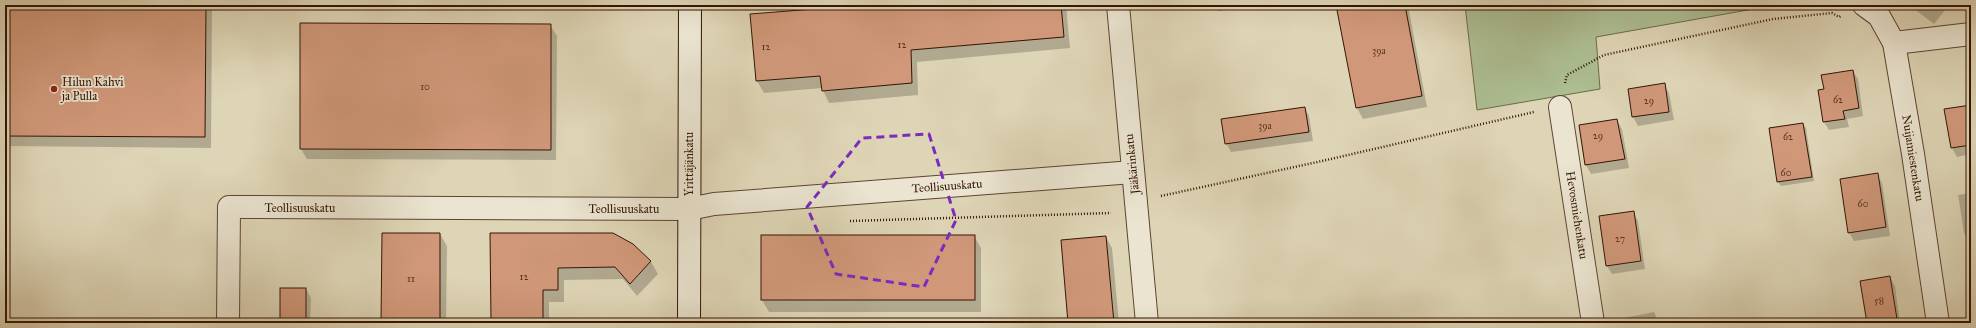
<svg xmlns="http://www.w3.org/2000/svg" width="1976" height="328" font-family="'IM FELL Great Primer',serif">
  <style>
    .green { fill: #acbe92; stroke: #70694b }
    .shadow { fill: #0003 }
    .building { fill: #d09879; stroke: #341404 }
    .lines { fill: none; stroke-linecap: round; stroke-linejoin: round }
    .street-casing { stroke: #5e4430; stroke-width: 24 }
    .secondary-casing { stroke: #341404; stroke-width: 24 }
    .path { stroke: #341404; stroke-width: 2.5; stroke-dasharray: 1 2; stroke-linecap: butt }
    .street { stroke: #eae4d0; stroke-width: 22 }
    .secondary { stroke: #eae4d0; stroke-width: 22 }
    .marked { fill: none; stroke: #7b2cbf; stroke-width: 3; stroke-dasharray: 8 5; stroke-linejoin: round }
    .poi-dot { fill: #8f2418; stroke: #eae4d0; stroke-width: 1.5 }
    .labels { text-anchor: middle; stroke-width: 3.5; stroke-linejoin: round; paint-order: stroke }
    .number-label { font-size: 10px; fill: #5b3521 }
    .poi-label { font-size: 12px; fill: #341404; stroke: #eae4d0; text-anchor: start }
    .street-label { font-size: 12px; fill: #341404; stroke: #eae4d0 }
  </style>
  <rect width="100%" height="100%" fill="#ded5b6"/>
  <filter id="stains"><feTurbulence type="fractalNoise" baseFrequency=".005" numOctaves="4"/><feColorMatrix values="0 0 0 0 .2 0 0 0 0 .09 0 0 0 0 .02 0 0 0 .5 -.17"/></filter>
  <radialGradient id="worn" r=".72"><stop offset=".6" stop-color="#630" stop-opacity="0"/><stop offset="1" stop-color="#630" stop-opacity=".3"/></radialGradient>
  <path class="green" d="M1465 5H1776L1596 37 1600 89 1477 110Z"/>
  <g class="shadow">
    <path d="M5 5H212L211 148 5 146Z"/>
    <path d="M815 5H1066L1070 48 917 62 918 95 829 103 822 88 764 93 757 81 751 15 815 10Z"/>
    <path d="M1215 5H1255L1218 11Z"/>
    <path d="M1338 5H1408L1427 107 1363 119 1357 108Z"/>
    <path d="M1909 5H1949L1934 24Z"/>
    <path d="M550 25 557 36 556 160 307 159 301 149Z"/>
    <path d="M1853 71 1858 79 1863 116 1847 119 1849 127 1829 130 1824 122 1819 91 1825 90Z"/>
    <path d="M1664 84 1669 93 1674 120 1638 126 1633 117 1629 90Z"/>
    <path d="M1971 106V154L1957 157 1952 148 1946 110Z"/>
    <path d="M1305 108 1309 116 1313 141 1231 152 1226 143Z"/>
    <path d="M1617 120 1622 129 1629 168 1591 174 1586 165 1580 126Z"/>
    <path d="M1803 124 1806 128 1814 181 1781 186 1778 182Z"/>
    <path d="M1877 174 1882 183 1890 236 1854 241 1849 232Z"/>
    <path d="M1971 193V241L1969 242 1964 233 1958 195Z"/>
    <path d="M1633 212 1638 221 1645 269 1612 274 1607 266Z"/>
    <path d="M440 234 447 246 446 323H382Z"/>
    <path d="M491 234 632 245 651 262 658 274 637 296 623 279 564 280V302H549V323H492Z"/>
    <path d="M974 236 981 248V312H769L762 300Z"/>
    <path d="M1106 237 1112 248 1119 323H1069Z"/>
    <path d="M1890 277 1895 286 1900 323H1868L1861 281Z"/>
    <path d="M306 289 311 298 310 323H281Z"/>
    <path d="M1654 312 1659 323H1620L1619 319Z"/>
  </g>
  <g class="building">
    <path d="M5 5H206L205 137 5 136Z"/>
    <path d="M814 5H1061L1064 37 911 50 912 83 822 91 820 76 756 81 750 14 814 9Z"/>
    <path d="M1336 5H1405L1422 96 1356 108Z"/>
    <path d="M300 23 551 24V150L300 149Z"/>
    <path d="M1853 70 1859 108 1843 111 1845 119 1823 122 1818 90 1824 89 1821 75Z"/>
    <path d="M1665 83 1669 112 1632 117 1628 89Z"/>
    <path d="M1971 105V145L1951 148 1944 109Z"/>
    <path d="M1305 107 1309 132 1225 144 1221 119Z"/>
    <path d="M1617 119 1625 159 1585 165 1579 125Z"/>
    <path d="M1803 123 1812 177 1777 182 1769 128Z"/>
    <path d="M1878 173 1886 227 1848 233 1840 179Z"/>
    <path d="M1634 211 1641 261 1606 266 1599 216Z"/>
    <path d="M382 233H440V323H381Z"/>
    <path d="M490 233H613L633 244 651 261 630 284 615 267 558 268V290H543V323H491Z"/>
    <rect x="761" y="235" width="214" height="65"/>
    <path d="M1106 236 1114 323H1068L1061 240Z"/>
    <path d="M1890 276 1897 319 1867 323 1860 281Z"/>
    <rect x="280" y="288" width="26" height="35"/>
  </g>
  <g class="lines">
    <g class="street-casing">
      <g id="street">
        <path d="M1118 5 1147 323"/>
        <path d="M1864 5 1879 16 1894 43 1913 154 1938 323"/>
        <path d="M1894 43 1971 34"/>
        <path d="M1560 107 1593 323"/>
        <path d="M228 323 229 207 689 209 714 204 1133 172"/>
      </g>
    </g>
    <g class="secondary-casing">
      <path id="secondary" d="M689 323 690 5"/>
    </g>
    <g class="path">
      <path d="M1565 83 1567 75 1604 55 1773 19 1832 13 1839 17 1841 16"/>
      <path d="M1161 196 1322 161 1534 112"/>
      <path d="M850 221 1111 213"/>
    </g>
    <use href="#street" class="street"/>
    <use href="#secondary" class="secondary"/>
  </g>
  <path class="marked" d="M929 134 956 220 924 287 836 274 807 207 862 138Z"/>
  <circle class="poi-dot" cx="54" cy="89" r="4"/>
  <g class="labels">
    <g class="number-label">
      <text x="902" y="48">12</text>
      <text x="766" y="50">12</text>
      <text x="1379" y="54">39a</text>
      <text x="425" y="90">10</text>
      <text x="1838" y="103">62</text>
      <text x="1649" y="104">29</text>
      <text x="1265" y="129">39a</text>
      <text x="1598" y="139">29</text>
      <text x="1788" y="140">62</text>
      <text x="1786" y="176">60</text>
      <text x="1863" y="207">60</text>
      <text x="1620" y="242">27</text>
      <text x="524" y="280">12</text>
      <text x="411" y="282">11</text>
      <text x="1879" y="304">58</text>
    </g>
    <g class="poi-label">
      <text x="62" y="86">Hilun Kahvi<tspan x="62" dy="14">ja Pulla</tspan></text>
    </g>
    <g class="street-label">
      <text transform="translate(1913 158) rotate(81)" y="4">Nuijamiestenkatu</text>
      <text transform="translate(689 164) rotate(-90)" y="4">Yrittäjänkatu</text>
      <text transform="translate(1132 164) rotate(-96)" y="4">Jääkärinkatu</text>
      <text transform="translate(947 186) rotate(-4)" y="4">Teollisuuskatu</text>
      <text x="300" y="212">Teollisuuskatu</text>
      <text x="624" y="213">Teollisuuskatu</text>
      <text transform="translate(1577 215) rotate(81)" y="4">Hevosmiehenkatu</text>
    </g>
  </g>
  <rect width="1976" height="328" fill="none" stroke="#ded5b6" stroke-width="20"/>
  <rect x="6" y="6" width="1964" height="316" fill="none" stroke="#341404" stroke-width="2"/>
  <rect x="10" y="10" width="1956" height="308" fill="none" stroke="#341404"/>
  <rect width="100%" height="100%" filter="url(#stains)"/>
  <rect width="100%" height="100%" fill="url(#worn)"/>
</svg>
